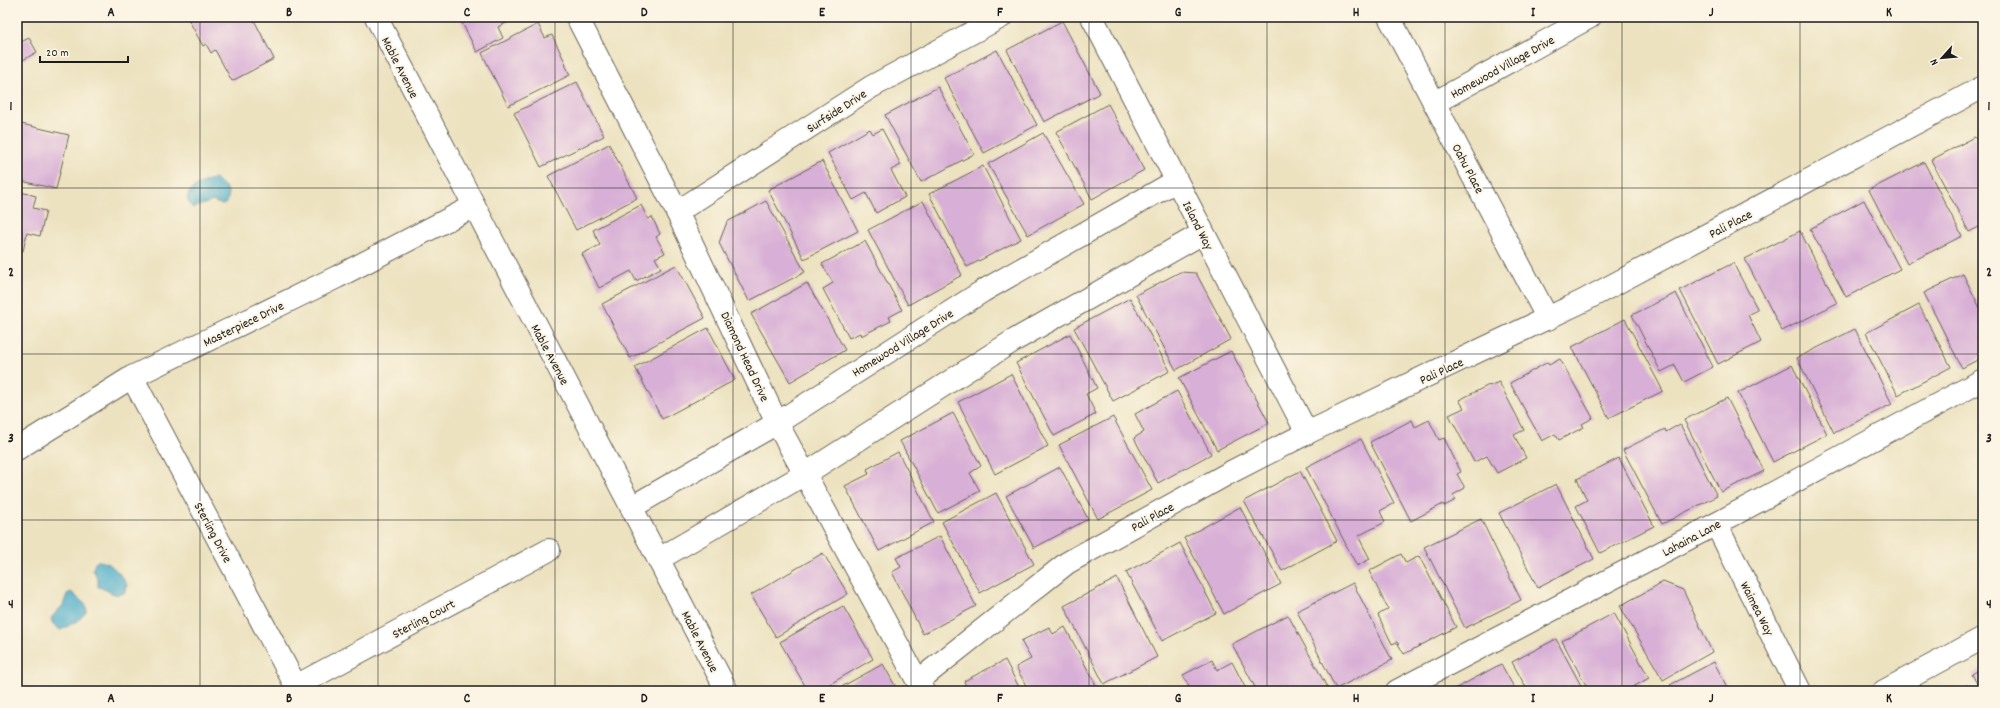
<svg xmlns="http://www.w3.org/2000/svg" width="2000" height="708" font-family="Dekko,sans-serif">
  <style>
    .water { fill: #48acc8; stroke: #326472 }
    .building { fill: #d8afd6 }
    .lines { fill: none; stroke-linecap: round; stroke-linejoin: round }
    .street-casing { stroke: #656155; stroke-width: 24 }
    .secondary-casing { stroke: #656155; stroke-width: 24 }
    .street { stroke: #fff; stroke-width: 22 }
    .secondary { stroke: #fff; stroke-width: 22 }
    .grid { fill: none; stroke: #1c1c1c; stroke-width: 1; stroke-opacity: 0.55 }
    .labels { text-anchor: middle; stroke-width: 4; stroke-linejoin: round; paint-order: stroke }
    .street-label { font-size: 13px; fill: #1c1c1c; stroke: #fcf5e5 }
    .neatline { fill: none; stroke: #1c1c1c; stroke-width: 1.5 }
    .grid-label { font-size: 13px; text-anchor: middle; font-weight: bold; fill: #1c1c1c }
  </style>
  <rect width="100%" height="100%" fill="#fcf5e5"/>
  <filter id="ink" filterUnits="userSpaceOnUse"><feTurbulence type="fractalNoise" baseFrequency=".025" numOctaves="2"/><feDisplacementMap in="SourceGraphic" scale="8" xChannelSelector="R" yChannelSelector="G"/><feConvolveMatrix kernelMatrix="1 2 1 2 8 2 1 2 1" color-interpolation-filters="sRGB"/></filter>
  <filter id="wash" filterUnits="userSpaceOnUse"><feTurbulence type="fractalNoise" baseFrequency=".012" numOctaves="4" result="noise"/><feDisplacementMap in="SourceGraphic" scale="16" xChannelSelector="R" yChannelSelector="G"/><feGaussianBlur stdDeviation="0.9" result="paint"/><feColorMatrix in="noise" values="0 0 0 0 0 0 0 0 0 0 0 0 0 0 0 0 0 1.4 0 .05"/><feComposite in="paint" operator="in"/></filter>
  <g filter="url(#wash)">
    <rect width="100%" height="100%" fill="#ece2c0"/>
    <g class="water">
      <path d="M214 179C225 185 231 190 227 203L222 205 213 201 193 208C177 194 200 181 214 179Z"/>
      <path d="M98 561C111 561 121 575 127 585L124 593C114 598 108 589 98 587V580L93 569 95 563Z"/>
      <path d="M71 592 86 605 87 611 79 620 61 630 53 625 51 618 63 605 67 594Z"/>
    </g>
    <g id="blocks">
      <g class="building">
        <path d="M187 17H256L257 19 254 20 274 59 232 81 215 50 211 53 206 44 203 46Z"/>
        <path d="M459 17H518L498 27 503 38 477 52Z"/>
        <path d="M1062 21 1100 93 1044 122 1007 50Z"/>
        <path d="M538 24 545 38 552 35 566 64H565L570 75 508 106 482 53Z"/>
        <path d="M29 38 37 52 23 60 17 44Z"/>
        <path d="M997 50 1037 125 984 153 944 78Z"/>
        <path d="M577 82 604 136 541 167 514 113Z"/>
        <path d="M938 87 974 154 921 182 885 115Z"/>
        <path d="M1108 104 1144 170 1092 199 1056 132Z"/>
        <path d="M17 123 69 135 56 189 17 180Z"/>
        <path d="M870 129 873 134 882 129 901 165 891 170 905 197 876 213 866 193 853 200 828 153Z"/>
        <path d="M1983 131V143L1978 133Z"/>
        <path d="M1043 133 1084 204 1028 235 988 164Z"/>
        <path d="M1975 137 1983 152V225L1969 232 1931 160Z"/>
        <path d="M609 144 637 198 576 230 548 176Z"/>
        <path d="M822 161 858 231 804 259 768 190Z"/>
        <path d="M1924 162 1962 236 1907 264 1869 190Z"/>
        <path d="M983 166 1021 239 967 267 929 194Z"/>
        <path d="M17 191 36 196 33 208 46 211 40 236 27 233 23 251 17 250Z"/>
        <path d="M1864 200 1900 269 1846 297 1810 229Z"/>
        <path d="M766 201 805 272 749 301 719 243 727 222Z"/>
        <path d="M923 201 962 275 908 305 868 230Z"/>
        <path d="M641 205 648 219 652 217 660 234 656 237 665 253 655 258 661 268 636 281 631 271 599 288 582 254 600 245 593 230Z"/>
        <path d="M1800 231 1837 303 1782 331 1745 259Z"/>
        <path d="M865 241 902 310 889 317 891 321 861 336 860 333 849 338 823 289 833 283 822 264Z"/>
        <path d="M1733 263 1758 310 1748 315 1761 342 1718 364 1680 290Z"/>
        <path d="M676 265 705 318 630 358 602 304Z"/>
        <path d="M1180 272 1196 273 1231 339 1176 370 1136 295Z"/>
        <path d="M1963 274 1983 314V357L1962 368 1924 293Z"/>
        <path d="M807 283 845 350 790 382 751 314Z"/>
        <path d="M1676 293 1713 367 1684 382 1675 365 1661 372 1632 315Z"/>
        <path d="M1130 298 1170 371 1113 401 1074 328Z"/>
        <path d="M1919 305 1951 367 1898 395 1866 333Z"/>
        <path d="M1625 319 1663 391 1609 418 1572 347Z"/>
        <path d="M708 328 735 380 662 419 635 367Z"/>
        <path d="M1855 329 1892 404 1834 433 1797 358Z"/>
        <path d="M1070 334 1097 388 1086 394 1096 414 1054 436 1016 363Z"/>
        <path d="M1231 351 1269 423 1217 450 1179 378Z"/>
        <path d="M1560 359 1593 418 1582 424 1584 427 1559 440 1555 434 1542 441 1510 383 1548 362 1549 365Z"/>
        <path d="M1792 365 1827 434 1773 462 1738 393Z"/>
        <path d="M1011 374 1048 446 995 474 958 402Z"/>
        <path d="M1499 382 1524 430 1514 435 1526 458 1497 473 1487 456 1474 462 1449 415 1464 408 1459 400 1489 385V386Z"/>
        <path d="M1177 391 1211 454 1158 483 1134 438 1144 432 1135 414Z"/>
        <path d="M1727 398 1764 471 1721 492 1684 420Z"/>
        <path d="M953 413 981 466 970 473 980 491 938 513 900 441Z"/>
        <path d="M1113 417 1152 490 1098 519 1059 445Z"/>
        <path d="M1412 420 1415 427 1429 420 1439 440 1444 438 1461 472 1457 474 1465 488 1453 495 1456 500 1444 506 1443 504 1411 521 1370 442Z"/>
        <path d="M1680 424 1717 496 1662 524 1623 450 1665 429 1666 432Z"/>
        <path d="M1361 439 1394 503 1380 511 1385 522 1358 536 1370 559 1357 566 1306 467Z"/>
        <path d="M898 452 934 522 879 551 845 486 869 474 867 469Z"/>
        <path d="M1619 458 1654 526 1600 553 1576 506 1587 500 1577 479Z"/>
        <path d="M1060 467 1088 519 1034 548 1006 496Z"/>
        <path d="M1300 471 1337 541 1282 571 1244 501Z"/>
        <path d="M1556 484 1594 559 1538 588 1499 513Z"/>
        <path d="M996 493 1034 564 980 593 942 522Z"/>
        <path d="M1240 507 1281 584 1224 614 1184 538Z"/>
        <path d="M1481 519 1521 600 1465 628 1424 547Z"/>
        <path d="M940 536 976 606 923 634 892 572 901 567 896 558Z"/>
        <path d="M1180 543 1216 613 1162 641 1126 572Z"/>
        <path d="M823 553 848 594 776 637 751 595Z"/>
        <path d="M1401 554 1406 563 1419 556 1456 627 1404 654 1397 642 1392 644 1378 615 1388 609 1369 571Z"/>
        <path d="M1117 578 1157 657 1104 684 1064 606Z"/>
        <path d="M1663 582 1683 590 1712 652 1663 680 1620 606Z"/>
        <path d="M1353 583 1392 660 1336 689 1297 611Z"/>
        <path d="M843 606 873 659 818 691H808L780 642Z"/>
        <path d="M1614 613 1649 678 1626 691H1589L1562 641Z"/>
        <path d="M1288 615 1328 689 1324 691H1257L1232 644Z"/>
        <path d="M1049 627 1053 634 1065 627 1099 691H1029L1016 667 1031 659 1021 641Z"/>
        <path d="M1556 639 1584 691H1528L1512 662Z"/>
        <path d="M1005 660 1021 691H956L966 686 964 681Z"/>
        <path d="M1212 660 1217 670 1232 662 1247 691H1191L1183 675Z"/>
        <path d="M1714 662 1729 691H1673L1670 685Z"/>
        <path d="M883 664 898 691H834Z"/>
        <path d="M1501 664 1516 691H1451Z"/>
        <path d="M1983 668V691H1981L1972 674Z"/>
        <path d="M1145 685 1148 691H1135Z"/>
        <path d="M1969 686 1971 691H1959Z"/>
      </g>
    </g>
  </g>
  <g filter="url(#ink)">
    <use href="#blocks" fill-opacity="0" stroke="#656155" stroke-width="1"/>
    <g class="lines">
      <g class="street-casing">
        <g id="street">
          <path d="M577 17 677 212 777 423 923 691"/>
          <path d="M1092 17 1307 433"/>
          <path d="M1389 17 1548 319"/>
          <path d="M1434 103 1590 17"/>
          <path d="M677 212 871 87 1001 17"/>
          <path d="M132 377 296 686 549 550"/>
          <path d="M17 449 132 377 337 277 474 206"/>
          <path d="M632 507 777 423 983 291 1176 181"/>
          <path d="M1716 524 1800 691"/>
          <path d="M659 559 805 474 1013 341 1203 233"/>
          <path d="M918 681 1067 563 1229 473 1307 433 1583 301 1983 87"/>
          <path d="M1397 691 1716 524 1983 380"/>
          <path d="M1884 691 1983 638"/>
        </g>
      </g>
      <g class="secondary-casing">
        <path id="secondary" d="M376 17 727 691"/>
      </g>
      <use href="#street" class="street"/>
      <use href="#secondary" class="secondary"/>
    </g>
  </g>
  <path class="grid" d="M200 17V691M378 17V691M555 17V691M733 17V691M911 17V691M1089 17V691M1267 17V691M1445 17V691M1622 17V691M1800 17V691M17 188H1983M17 354H1983M17 520H1983"/>
  <g class="labels">
    <g class="street-label">
      <text transform="translate(1502 66) rotate(-29)" y="5">Homewood Village Drive</text>
      <text transform="translate(401 67) rotate(63)" y="5">Mable Avenue</text>
      <text transform="translate(836 110) rotate(-33)" y="5">Surfside Drive</text>
      <text transform="translate(1469 168) rotate(62)" y="5">Oahu Place</text>
      <text transform="translate(1730 223) rotate(-28)" y="5">Pali Place</text>
      <text transform="translate(1199 225) rotate(63)" y="5">Island Way</text>
      <text transform="translate(243 323) rotate(-26)" y="5">Masterpiece Drive</text>
      <text transform="translate(902 342) rotate(-32)" y="5">Homewood Village Drive</text>
      <text transform="translate(551 354) rotate(62)" y="5">Mable Avenue</text>
      <text transform="translate(746 356) rotate(65)" y="5">Diamond Head Drive</text>
      <text transform="translate(1441 370) rotate(-25)" y="5">Pali Place</text>
      <text transform="translate(1152 516) rotate(-29)" y="5">Pali Place</text>
      <text transform="translate(214 532) rotate(62)" y="5">Sterling Drive</text>
      <text transform="translate(1691 537) rotate(-28)" y="5">Lahaina Lane</text>
      <text transform="translate(1758 608) rotate(63)" y="5">Waimea Way</text>
      <text transform="translate(423 618) rotate(-28)" y="5">Sterling Court</text>
      <text transform="translate(701 641) rotate(63)" y="5">Mable Avenue</text>
    </g>
  </g>
  <rect width="2000" height="708" fill="none" stroke="#fcf5e5" stroke-width="44"/>
  <g transform="translate(1942 58) rotate(243)" stroke="#fcf5e5" stroke-width="3" paint-order="stroke">
  <path d="M0-3L7 15L0 10L-7 15Z" fill="#1c1c1c"/>
  <text y="-6" font-size="11" font-weight="bold" text-anchor="middle" fill="#1c1c1c">N</text>
  </g>
  <path d="M40 56v6h88v-6" fill="none" stroke="#1c1c1c" stroke-width="2"/>
  <text x="46" y="56" font-size="12" fill="#1c1c1c" stroke="#fcf5e5" stroke-width="3" paint-order="stroke">20 m</text>
  <rect x="22" y="22" width="1956" height="664" class="neatline"/>
  <g class="grid-label">
    <text x="111" y="16">A</text>
    <text x="289" y="16">B</text>
    <text x="467" y="16">C</text>
    <text x="644" y="16">D</text>
    <text x="822" y="16">E</text>
    <text x="1000" y="16">F</text>
    <text x="1178" y="16">G</text>
    <text x="1356" y="16">H</text>
    <text x="1533" y="16">I</text>
    <text x="1711" y="16">J</text>
    <text x="1889" y="16">K</text>
    <text x="11" y="110">1</text>
    <text x="1989" y="110">1</text>
    <text x="11" y="276">2</text>
    <text x="1989" y="276">2</text>
    <text x="11" y="442">3</text>
    <text x="1989" y="442">3</text>
    <text x="11" y="608">4</text>
    <text x="1989" y="608">4</text>
    <text x="111" y="702">A</text>
    <text x="289" y="702">B</text>
    <text x="467" y="702">C</text>
    <text x="644" y="702">D</text>
    <text x="822" y="702">E</text>
    <text x="1000" y="702">F</text>
    <text x="1178" y="702">G</text>
    <text x="1356" y="702">H</text>
    <text x="1533" y="702">I</text>
    <text x="1711" y="702">J</text>
    <text x="1889" y="702">K</text>
  </g>
</svg>
